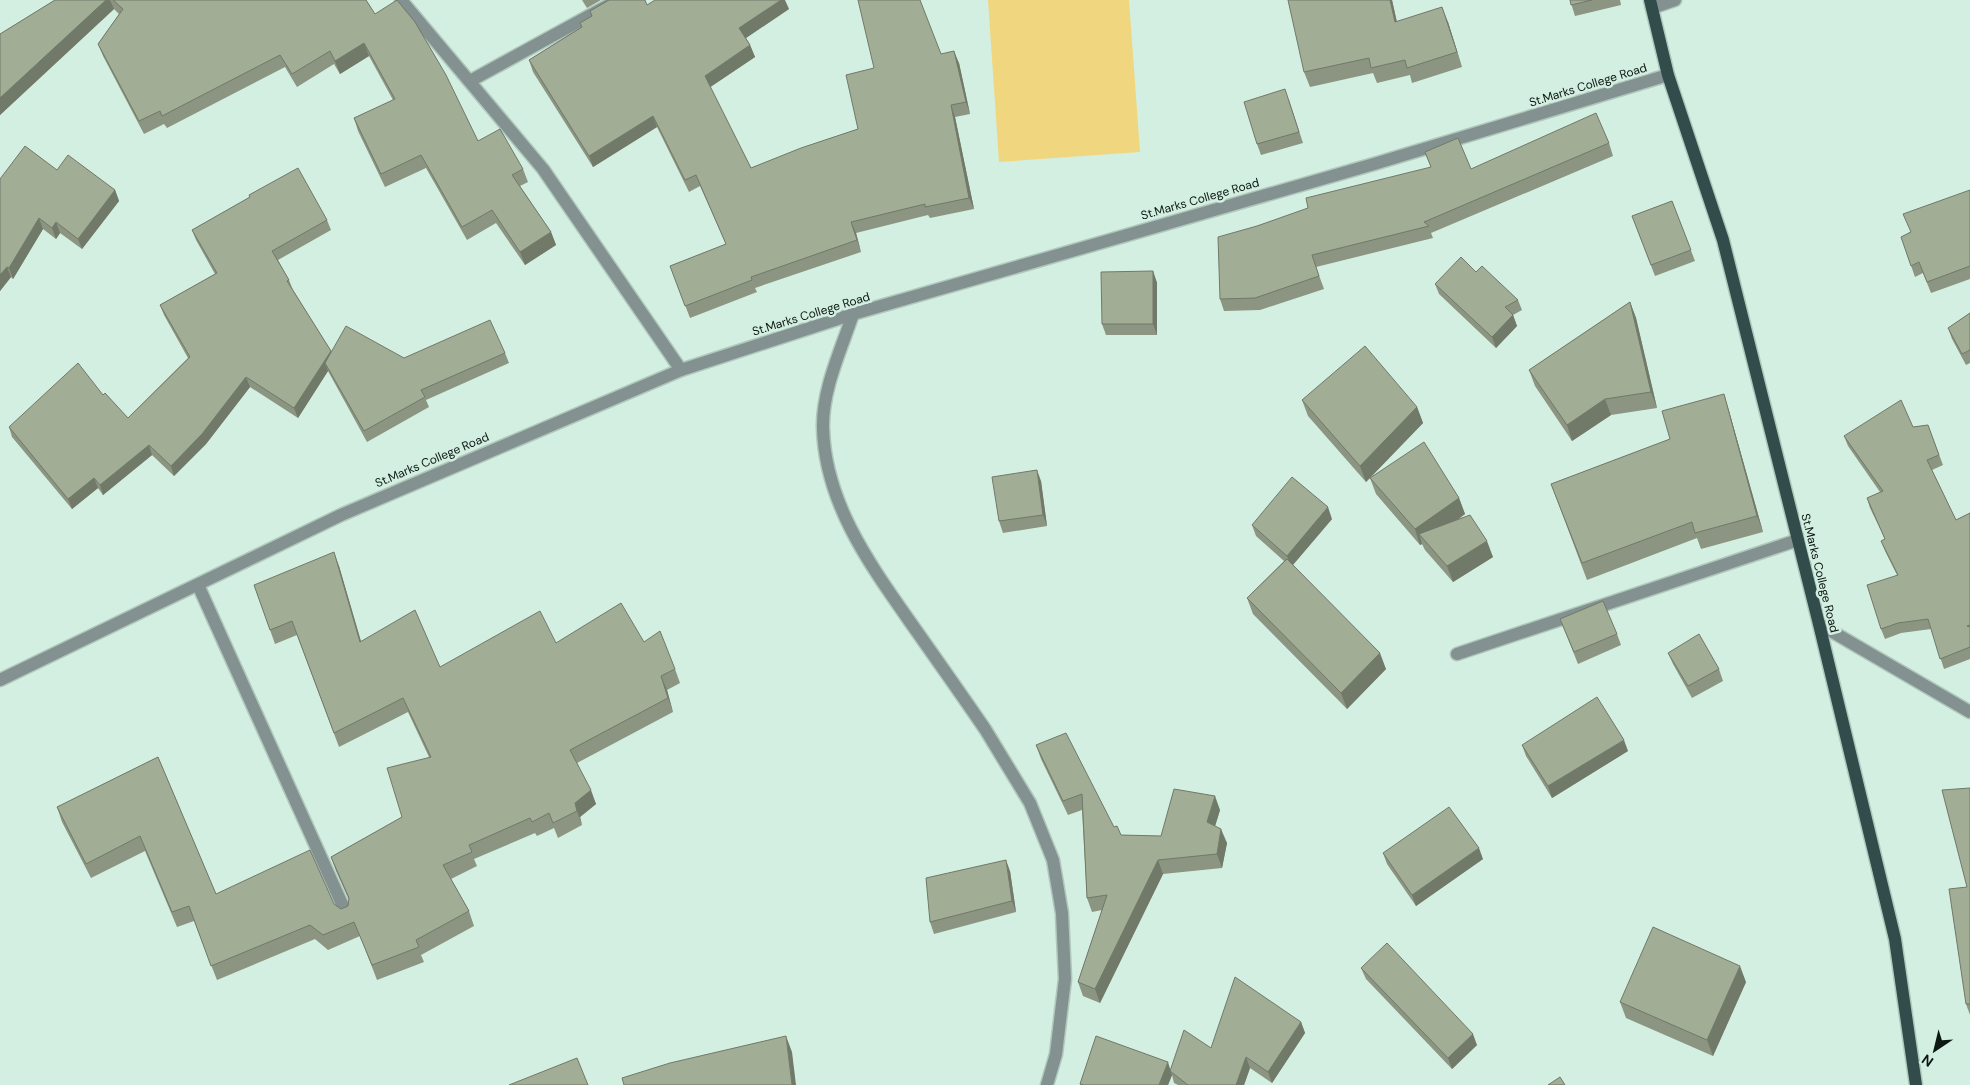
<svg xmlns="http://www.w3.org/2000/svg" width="1970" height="1085" font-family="'DM Sans',sans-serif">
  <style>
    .garden { fill: #f0d77f }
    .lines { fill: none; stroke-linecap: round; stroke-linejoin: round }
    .minor-casing { stroke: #b0c8bc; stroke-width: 15 }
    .major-casing { stroke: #b0c8bc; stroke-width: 15 }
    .minor { stroke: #839191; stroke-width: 12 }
    .major { stroke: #324b4b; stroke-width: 12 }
    .wall { fill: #8b9581 }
    .shaded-wall { fill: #717969 }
    .building { fill: #a2ad96; stroke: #717969 }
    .labels { text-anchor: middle; stroke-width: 5; stroke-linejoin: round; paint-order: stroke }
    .street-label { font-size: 12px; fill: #0e1813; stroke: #d3efe1 }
  </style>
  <rect width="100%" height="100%" fill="#d3efe1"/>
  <path class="garden" d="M988 0H1129L1140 152 999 162Z"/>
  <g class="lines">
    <g class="minor-casing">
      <g id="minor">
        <path d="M401 0 543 169 681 370"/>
        <path d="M1652 8 1675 0"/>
        <path d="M470 81 618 0"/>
        <path d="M853 314C841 350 822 390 823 428 825 504 871 566 913 626 937 660 961 694 985 729L1030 803 1053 860 1062 913 1065 979 1056 1054 1047 1085"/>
        <path d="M198 585 347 915"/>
        <path d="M1819 624 1970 712"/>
        <path d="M1457 654 1798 540"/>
        <path d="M0 680 341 515 681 370 853 314 1374 164 1668 75"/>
      </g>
    </g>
    <g class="major-casing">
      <path id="major" d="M1650 0 1668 75 1723 240 1819 624 1895 939 1916 1085"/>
    </g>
    <use href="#minor" class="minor"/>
    <use href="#major" class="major"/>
  </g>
  <g class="wall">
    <path d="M55 0H366L375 14 478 141 523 169 528 182 520 186 551 232 556 245 525 265 496 223 467 240 426 168 385 187 358 131 354 118 393 100 369 56 340 74 334 64 297 87 285 67 167 128 164 124 144 134 103 56 98 44 119 14 114 9 0 115V34Z"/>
    <path d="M582 0H601L587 8Z"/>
    <path d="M1392 0 1397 22H1448L1462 67 1412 83 1410 75 1377 83 1373 73 1310 87 1304 72Z"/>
    <path d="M1570 0H1620L1621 5 1575 16Z"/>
    <path d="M647 5 789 9 746 38 750 45 755 57 710 87 751 168 858 129 941 54 959 63 970 114 955 117 974 209 930 218 928 215 856 233 861 252 755 288 757 292 690 318 670 266 726 244 700 186 689 192 657 127 593 167 533 72 529 60 581 27 580 23 592 16 590 11Z"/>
    <path d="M1289 100 1303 143 1261 155 1257 144Z"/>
    <path d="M1609 143 1613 156 1431 233 1433 238 1316 267 1324 289 1260 310 1224 311 1220 299 1257 226 1431 167 1425 152 1471 169Z"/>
    <path d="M57 170 115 190 119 201 82 249 60 233 56 239 43 229 13 279 11 277 0 291V179Z"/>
    <path d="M1970 190V279L1931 293 1923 273 1915 277 1901 237 1910 232Z"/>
    <path d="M249 195 327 220 331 230 278 260 289 280 293 290 331 351 404 358 505 353 509 363 426 400 429 407 367 442 328 371 298 418 250 387 206 444 174 476 152 455 103 495 98 488 72 509 12 437 9 427 103 395 128 418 188 358 164 315 160 305 215 274 196 240 192 230 250 197Z"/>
    <path d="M1672 201 1695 261 1655 276 1632 216Z"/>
    <path d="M1153 271 1157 283V335H1106L1102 324Z"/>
    <path d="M1476 272 1518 300 1522 310 1513 315 1517 326 1496 348 1439 294 1435 284Z"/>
    <path d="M1630 302 1636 318 1657 408 1611 415 1572 441 1535 386 1529 370Z"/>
    <path d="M1970 313V363L1966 365 1952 339 1948 328Z"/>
    <path d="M1724 394 1729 411 1763 532 1701 549 1697 538 1587 580 1551 484 1670 439Z"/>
    <path d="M1302 400 1417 407 1423 423 1366 482 1308 416Z"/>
    <path d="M1928 425 1943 465 1932 470 1956 520 1970 513V659L1944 669 1931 629 1901 633 1885 639 1881 629 1897 575 1885 551 1881 541 1885 539 1870 508 1867 498 1880 492 1848 446 1844 436Z"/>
    <path d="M1370 478 1459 498 1465 514 1459 519 1493 557 1453 582 1425 550 1422 544 1420 545 1376 494Z"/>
    <path d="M1041 481 1047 526 1003 533 999 521Z"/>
    <path d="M1332 519 1293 565 1386 669 1347 709 1253 614 1247 598 1284 561 1256 536 1252 525Z"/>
    <path d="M339 566 361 641 440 667 556 643 644 642 675 669 680 683 667 690 673 712 577 763 596 804 580 817 582 825 558 838 554 828 537 836 535 833 474 859 477 866 451 879 469 911 474 926 421 955 424 962 377 980 360 936 328 950 315 939 217 980 194 921 177 927 145 851 91 878 62 822 57 807 158 757 216 894 334 904 341 909 348 906 349 900 336 871 331 857 402 817 429 757 408 712 339 747 297 635 275 644 254 585Z"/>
    <path d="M1560 619 1617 634 1621 645 1578 664Z"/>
    <path d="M1668 653 1719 669 1723 681 1692 698 1673 664Z"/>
    <path d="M1036 745 1121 835 1161 836 1220 810 1215 826 1227 843 1222 868 1163 874 1100 1003 1083 996 1078 982 1102 910 1092 912 1087 898 1082 810 1068 815 1041 759Z"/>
    <path d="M1522 745 1628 751 1552 798 1526 756Z"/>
    <path d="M1970 788V1015L1966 1004 1967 887Z"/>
    <path d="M1383 853 1483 859 1416 906 1387 864Z"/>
    <path d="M1010 871 1016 912 934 934 930 922Z"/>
    <path d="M1361 968 1477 1045 1452 1069 1366 979Z"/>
    <path d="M1746 982 1713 1056 1626 1018 1620 1002Z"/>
    <path d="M1301 1022 1305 1033 1272 1083 1250 1068 1244 1085H1178L1174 1083 1172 1075 1168 1085H1080V1084L1171 1070 1211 1048Z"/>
  </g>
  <g class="shaded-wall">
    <path d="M106 0H110L114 9 0 115V98Z"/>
    <path d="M781 0H785L789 9 743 40 739 28Z"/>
    <path d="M1390 0H1392L1400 37 1395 22Z"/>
    <path d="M1442 7 1448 22 1462 67Z"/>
    <path d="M364 43 369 56 340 74 335 61Z"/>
    <path d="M750 45 755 57 709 88 705 76Z"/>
    <path d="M954 51 959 63 970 114 966 102Z"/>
    <path d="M951 105 955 117 974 209 969 198Z"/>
    <path d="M653 116 657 127 593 167 589 156Z"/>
    <path d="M115 190 119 201 82 249 78 239Z"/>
    <path d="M39 218 43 229 13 279 9 268Z"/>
    <path d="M56 222 60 233 56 239 52 228Z"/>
    <path d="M851 222 856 233 861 252Z"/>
    <path d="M551 232 556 245 525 265 520 252Z"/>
    <path d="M7 267 11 277 0 291V275Z"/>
    <path d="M1153 271 1157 283V335L1153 324Z"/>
    <path d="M1630 302 1636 318 1657 408 1651 392Z"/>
    <path d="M1513 315 1517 326 1496 348 1492 337Z"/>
    <path d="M331 351 325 363 328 371 298 418 294 408Z"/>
    <path d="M246 377 250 387 206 444 174 476 171 466Z"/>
    <path d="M1724 394 1729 411 1763 532 1757 516Z"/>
    <path d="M1605 399 1611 415 1572 441 1567 425Z"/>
    <path d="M1417 407 1423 423 1366 482 1360 466Z"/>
    <path d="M149 445 152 455 103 495 100 485Z"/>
    <path d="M1037 470 1041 481 1047 526 1043 515Z"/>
    <path d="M94 478 98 488 72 509 68 499Z"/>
    <path d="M1459 498 1465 514 1426 541 1419 534 1422 544 1420 545 1415 529Z"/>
    <path d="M1328 507 1332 519 1291 567 1287 556Z"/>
    <path d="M1487 541 1493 557 1453 582 1447 566Z"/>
    <path d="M334 552 339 566 365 656 360 642Z"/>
    <path d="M1380 653 1386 669 1347 709 1341 693Z"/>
    <path d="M661 676 667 690 673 712 668 698Z"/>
    <path d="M1624 740 1628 751 1552 798 1548 786Z"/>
    <path d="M591 790 596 804 580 817 582 825 577 811 575 803Z"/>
    <path d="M1215 796 1220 810 1212 836 1207 822Z"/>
    <path d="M1221 829 1227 843 1222 868 1217 854Z"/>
    <path d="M1479 848 1483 859 1416 906 1412 895Z"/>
    <path d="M1006 860 1010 871 1016 912 1012 901Z"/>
    <path d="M1158 860 1163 874 1100 1003 1095 989Z"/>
    <path d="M1740 966 1746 982 1713 1056 1707 1040Z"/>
    <path d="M1301 1022 1305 1033 1272 1083 1268 1072Z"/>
    <path d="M1473 1034 1477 1045 1452 1069 1448 1058Z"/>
    <path d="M786 1036 792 1052 796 1085H792Z"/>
    <path d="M1246 1057 1250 1068 1244 1085H1236Z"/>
    <path d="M1168 1062 1171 1072 1170 1071 1172 1075 1168 1085H1159Z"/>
  </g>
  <g class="building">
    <path d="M55 0H106L0 98V34Z"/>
    <path d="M113 0H366L375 14 397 0 415 22 446 75 478 141 500 129 523 169 512 175 551 232 520 252 492 210 462 227 421 155 381 174 354 118 395 99 364 43 335 61 330 51 292 74 280 55 162 116 160 111 139 121 98 44 123 9Z"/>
    <path d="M609 0H645L647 5 655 0H781L739 28 750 45 705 76 751 168 801 148 858 129 846 75 874 68 858 0H920L941 54 954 51 966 102 951 105 969 198 925 207V204L851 222 857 240 751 277 752 280 685 306 670 266 726 244 696 175 685 180 653 116 589 156 529 60 582 27 580 23 592 16 590 11Z"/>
    <path d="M1288 0H1390L1395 22 1442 7 1457 52 1407 68 1405 60 1371 68 1369 58 1304 72Z"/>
    <path d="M1570 0H1592L1571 5Z"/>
    <path d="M1285 89 1299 132 1257 144 1244 102Z"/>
    <path d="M1596 113 1609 143 1424 222 1429 226 1312 255 1319 276 1255 298 1220 299 1218 237 1257 226 1308 208 1306 198 1431 167 1425 152 1458 138 1471 169Z"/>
    <path d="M25 146 57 170 68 155 115 190 78 239 56 222 52 228 39 218 9 268 7 267 0 275V179Z"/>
    <path d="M298 168 327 220 272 251 289 280 287 281 331 351 294 408 246 377 202 434 171 466 149 445 100 485 94 478 68 499 9 427 78 363 103 395 105 393 128 418 190 357 160 305 217 273 192 230 250 197 249 195Z"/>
    <path d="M1970 190V266L1927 282 1919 262 1911 266 1901 237 1911 232 1903 214Z"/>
    <path d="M1672 201 1691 250 1651 265 1632 216Z"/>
    <path d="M1461 257 1476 272 1482 266 1518 300 1505 307 1513 315 1492 337 1435 284Z"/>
    <path d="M1153 271V324H1102L1101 272Z"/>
    <path d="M1630 302 1651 392 1605 399 1567 425 1529 370Z"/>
    <path d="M1970 313V350L1962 354 1948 328Z"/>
    <path d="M490 320 505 353 421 390 425 397 364 431 325 363 346 326 404 358Z"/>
    <path d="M1365 346 1417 407 1360 466 1302 400Z"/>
    <path d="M1724 394 1757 516 1695 533 1692 522 1582 563 1551 484 1670 439 1662 411Z"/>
    <path d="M1901 400 1913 427 1928 425 1939 455 1927 460 1956 520 1970 513V625L1967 626 1970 627V647L1940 659 1928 619 1898 623 1881 629 1867 585 1898 575 1881 541 1885 539 1867 498 1883 491 1844 436Z"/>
    <path d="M1424 442 1459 498 1415 529 1370 478Z"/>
    <path d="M1037 470 1043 515 999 521 992 477Z"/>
    <path d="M1292 477 1328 507 1287 556 1252 525Z"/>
    <path d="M1470 515 1487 541 1447 566 1419 534Z"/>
    <path d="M334 552 360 642 415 610 440 667 540 611 556 643 621 603 644 642 660 631 675 669 661 676 668 698 570 750 591 790 575 803 577 811 553 823 549 813 532 822 530 818 469 845 472 852 443 865 469 911 416 940 419 947 372 965 354 922 323 935 310 925 211 966 189 906 172 912 140 836 86 864 57 807 158 757 216 894 310 850 334 904 341 909 348 906 349 898 331 857 402 817 387 768 431 757 403 698 334 733 292 621 270 630 254 585Z"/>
    <path d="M1287 559 1380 653 1341 693 1247 598Z"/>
    <path d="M1603 601 1617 634 1574 652 1560 619Z"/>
    <path d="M1699 634 1719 669 1688 686 1668 653Z"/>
    <path d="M1597 697 1624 740 1548 786 1522 745Z"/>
    <path d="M1066 733 1114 827 1117 826 1121 835 1161 836 1174 789 1215 796 1207 822 1221 829 1217 854 1158 860 1095 989 1078 982 1107 895 1087 898 1082 794 1063 801 1036 745Z"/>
    <path d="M1970 788V1004H1966L1949 889 1967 887 1942 790Z"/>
    <path d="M1449 807 1479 848 1412 895 1383 853Z"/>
    <path d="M1006 860 1012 901 930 922 926 878Z"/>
    <path d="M1653 927 1740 966 1707 1040 1620 1002Z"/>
    <path d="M1387 943 1473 1034 1448 1058 1361 968Z"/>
    <path d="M1235 977 1301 1022 1268 1072 1246 1057 1236 1085H1188L1170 1071 1184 1030 1211 1048Z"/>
    <path d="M786 1036 792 1085H624L622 1078 670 1063Z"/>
    <path d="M1096 1036 1168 1062 1159 1085H1084L1080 1084Z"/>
    <path d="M577 1058 588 1085H509Z"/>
    <path d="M1560 1077 1565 1085H1548Z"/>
  </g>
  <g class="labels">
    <g class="street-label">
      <text transform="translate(1588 85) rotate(-17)" y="4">St.Marks College Road</text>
      <text transform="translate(1200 199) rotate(-16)" y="4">St.Marks College Road</text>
      <text transform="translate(811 314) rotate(-17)" y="4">St.Marks College Road</text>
      <text transform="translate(432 460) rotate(-23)" y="4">St.Marks College Road</text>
      <text transform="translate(1820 573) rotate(76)" y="4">St.Marks College Road</text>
    </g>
  </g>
  <g transform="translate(1935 1050) rotate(215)" stroke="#d3efe1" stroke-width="4" paint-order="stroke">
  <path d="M0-4L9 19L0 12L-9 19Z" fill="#0e1813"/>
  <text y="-8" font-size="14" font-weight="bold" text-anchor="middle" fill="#0e1813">N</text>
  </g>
</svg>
